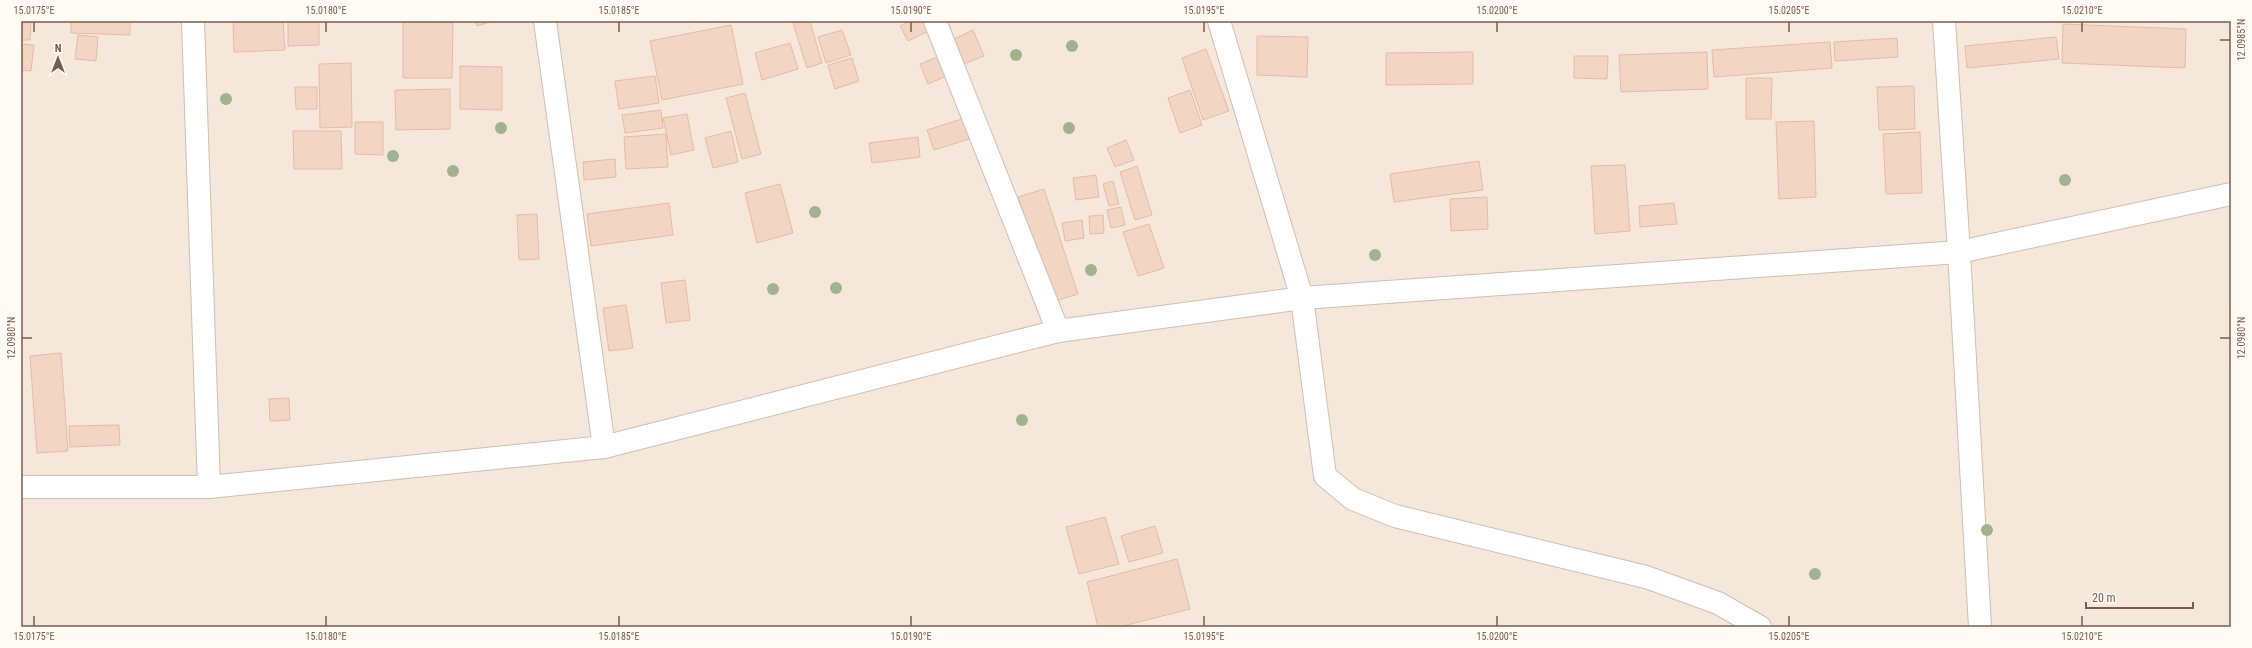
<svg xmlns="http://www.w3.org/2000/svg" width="2252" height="648" font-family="'Roboto Condensed',sans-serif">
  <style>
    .residential { fill: #f5e8da }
    .building { fill: #f3d5c3; stroke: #e6bba3 }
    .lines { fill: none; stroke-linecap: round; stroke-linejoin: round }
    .street-casing { stroke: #d1beb0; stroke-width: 24 }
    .street { stroke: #fff; stroke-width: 22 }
    .tree { fill: #a0b28e }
    .ticks { fill: none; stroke: #7a5c4d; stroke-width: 1.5 }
    .neatline { fill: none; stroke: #7a5c4d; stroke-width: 1.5 }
    .ticks-label { font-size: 10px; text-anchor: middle; fill: #7a5c4d }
  </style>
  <rect width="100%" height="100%" fill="#fdf6ec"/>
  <rect class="residential" x="21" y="21" width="2210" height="606"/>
  <g class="building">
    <path d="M71 21H130V35L71 33Z"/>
    <path d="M233 21H283L285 50 234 52Z"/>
    <path d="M288 21H319V45L288 46Z"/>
    <path d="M403 21 453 22 452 78H403Z"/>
    <path d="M475 21H493L477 26Z"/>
    <path d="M801 21H810L822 63 807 68 793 23Z"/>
    <path d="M910 21H924L929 31 908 41 900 26Z"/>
    <path d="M21 22 31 23 30 40H21Z"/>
    <path d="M2063 24 2186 29 2185 68 2062 63Z"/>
    <path d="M731 25 743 84 662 100 650 41Z"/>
    <path d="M842 30 851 55 826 63 818 37Z"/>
    <path d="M973 30 984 56 964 64 954 39Z"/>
    <path d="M78 35 98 37 96 61 75 59Z"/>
    <path d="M1257 36 1308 37 1307 77 1257 75Z"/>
    <path d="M2056 37 2059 59 1967 68 1965 46Z"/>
    <path d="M1897 38 1898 57 1835 61 1834 42Z"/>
    <path d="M1830 42 1832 68 1714 77 1712 50Z"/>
    <path d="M790 43 798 69 762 80 755 53Z"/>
    <path d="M21 44 34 45 31 71 21 70Z"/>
    <path d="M1206 49 1229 111 1203 120 1182 58Z"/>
    <path d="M1473 52V84L1386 85V53Z"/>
    <path d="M1707 52 1708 89 1621 92 1619 55Z"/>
    <path d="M942 55 951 74 928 84 920 64Z"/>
    <path d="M1574 56H1608L1607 79 1574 78Z"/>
    <path d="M852 58 859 81 835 89 828 65Z"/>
    <path d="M351 63 352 127 320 128 319 64Z"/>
    <path d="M460 66 502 67V110L460 109Z"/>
    <path d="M655 76 659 103 619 109 615 81Z"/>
    <path d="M1746 78H1772L1771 119H1746Z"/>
    <path d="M1914 86 1915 129 1879 130 1877 87Z"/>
    <path d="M295 87H317V109H296Z"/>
    <path d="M450 89V129L396 130 395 90Z"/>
    <path d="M1190 90 1202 125 1180 133 1168 98Z"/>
    <path d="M745 93 761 154 742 159 726 98Z"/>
    <path d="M661 110 663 128 625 133 622 115Z"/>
    <path d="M687 114 694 150 671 155 663 118Z"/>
    <path d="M965 118 972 138 934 150 927 130Z"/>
    <path d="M1814 121 1816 197 1779 199 1776 122Z"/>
    <path d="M355 122H383V155L355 154Z"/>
    <path d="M293 131H341L342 169H294Z"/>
    <path d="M731 131 738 162 713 168 705 138Z"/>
    <path d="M1920 132 1922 193 1886 194 1883 134Z"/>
    <path d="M666 134 668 167 626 169 624 137Z"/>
    <path d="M918 137 920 157 872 163 869 143Z"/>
    <path d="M1126 140 1134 160 1115 167 1107 148Z"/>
    <path d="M615 159 616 177 584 180 583 162Z"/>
    <path d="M1479 161 1483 190 1394 202 1390 174Z"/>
    <path d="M1625 165 1630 231 1595 234 1591 166Z"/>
    <path d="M1137 166 1152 215 1135 220 1120 172Z"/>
    <path d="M1096 175 1099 197 1076 200 1073 178Z"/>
    <path d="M1113 181 1119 204 1109 206 1103 184Z"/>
    <path d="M780 184 793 233 757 243 745 193Z"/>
    <path d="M1044 189 1078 294 1052 302 1018 197Z"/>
    <path d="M1487 197 1488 229 1451 231 1450 199Z"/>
    <path d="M669 203 673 235 591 246 587 214Z"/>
    <path d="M1674 203 1677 224 1640 227 1639 206Z"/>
    <path d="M1121 207 1125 225 1111 228 1107 210Z"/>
    <path d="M537 214 539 259 519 260 517 215Z"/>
    <path d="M1103 215 1104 233 1090 234 1089 216Z"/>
    <path d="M1082 220 1084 238 1065 241 1062 223Z"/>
    <path d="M1149 224 1164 268 1138 276 1123 232Z"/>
    <path d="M685 280 690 320 666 323 661 283Z"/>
    <path d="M626 305 633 348 609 351 603 308Z"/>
    <path d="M61 353 68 451 37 453 30 356Z"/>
    <path d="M289 398 290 420 270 421 269 399Z"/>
    <path d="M119 425 120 445 70 447 69 426Z"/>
    <path d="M1105 517 1119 564 1079 574 1066 527Z"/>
    <path d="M1155 526 1163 553 1129 562 1121 536Z"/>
    <path d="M1177 559 1190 609 1119 627H1098L1087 582Z"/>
  </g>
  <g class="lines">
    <g class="street-casing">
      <g id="street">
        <path d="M935 21 1058 331"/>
        <path d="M1219 21 1302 298 1325 476 1353 499 1395 516 1646 577 1718 603 1760 627"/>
        <path d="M1944 21 1959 252 1980 627"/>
        <path d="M604 447 1058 331 1302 298 1959 252 2231 194"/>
        <path d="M21 487H209L193 21"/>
        <path d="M209 487 604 447 545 21"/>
      </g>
    </g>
    <use href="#street" class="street"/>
  </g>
  <g class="tree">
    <circle cx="1072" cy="46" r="6"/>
    <circle cx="1016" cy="55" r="6"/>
    <circle cx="226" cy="99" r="6"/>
    <circle cx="501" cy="128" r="6"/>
    <circle cx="1069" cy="128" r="6"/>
    <circle cx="393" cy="156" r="6"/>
    <circle cx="453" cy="171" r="6"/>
    <circle cx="2065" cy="180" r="6"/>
    <circle cx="815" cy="212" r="6"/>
    <circle cx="1375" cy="255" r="6"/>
    <circle cx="1091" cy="270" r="6"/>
    <circle cx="836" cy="288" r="6"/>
    <circle cx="773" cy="289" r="6"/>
    <circle cx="1022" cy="420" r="6"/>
    <circle cx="1987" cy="530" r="6"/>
    <circle cx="1815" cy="574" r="6"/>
  </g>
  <path class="ticks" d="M34 22V32M326 22V32M619 22V32M911 22V32M1204 22V32M1497 22V32M1789 22V32M2082 22V32M2220 40H2230M22 338H32M2220 338H2230M34 616V626M326 616V626M619 616V626M911 616V626M1204 616V626M1497 616V626M1789 616V626M2082 616V626"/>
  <rect width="2252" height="648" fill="none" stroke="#fffaf3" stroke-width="44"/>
  <g transform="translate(58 58)" stroke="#fffaf3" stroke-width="3" paint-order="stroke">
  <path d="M0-3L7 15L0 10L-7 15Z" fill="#7a5c4d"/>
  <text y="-6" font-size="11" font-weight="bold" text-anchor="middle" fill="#7a5c4d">N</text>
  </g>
  <path d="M2086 602v6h107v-6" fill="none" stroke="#7a5c4d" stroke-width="2"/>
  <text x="2092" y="602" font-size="12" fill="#7a5c4d" stroke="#fffaf3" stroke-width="3" paint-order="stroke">20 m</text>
  <rect x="22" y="22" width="2208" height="604" class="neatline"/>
  <g class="ticks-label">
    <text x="34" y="14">15.0175°E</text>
    <text x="326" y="14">15.0180°E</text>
    <text x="619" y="14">15.0185°E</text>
    <text x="911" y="14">15.0190°E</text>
    <text x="1204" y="14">15.0195°E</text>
    <text x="1497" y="14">15.0200°E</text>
    <text x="1789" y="14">15.0205°E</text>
    <text x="2082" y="14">15.0210°E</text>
    <text transform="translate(2241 40) rotate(-90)" y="4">12.0985°N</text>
    <text transform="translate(11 338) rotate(-90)" y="4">12.0980°N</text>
    <text transform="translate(2241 338) rotate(-90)" y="4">12.0980°N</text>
    <text x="34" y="640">15.0175°E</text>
    <text x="326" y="640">15.0180°E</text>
    <text x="619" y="640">15.0185°E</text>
    <text x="911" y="640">15.0190°E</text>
    <text x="1204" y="640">15.0195°E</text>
    <text x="1497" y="640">15.0200°E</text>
    <text x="1789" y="640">15.0205°E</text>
    <text x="2082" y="640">15.0210°E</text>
  </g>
</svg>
